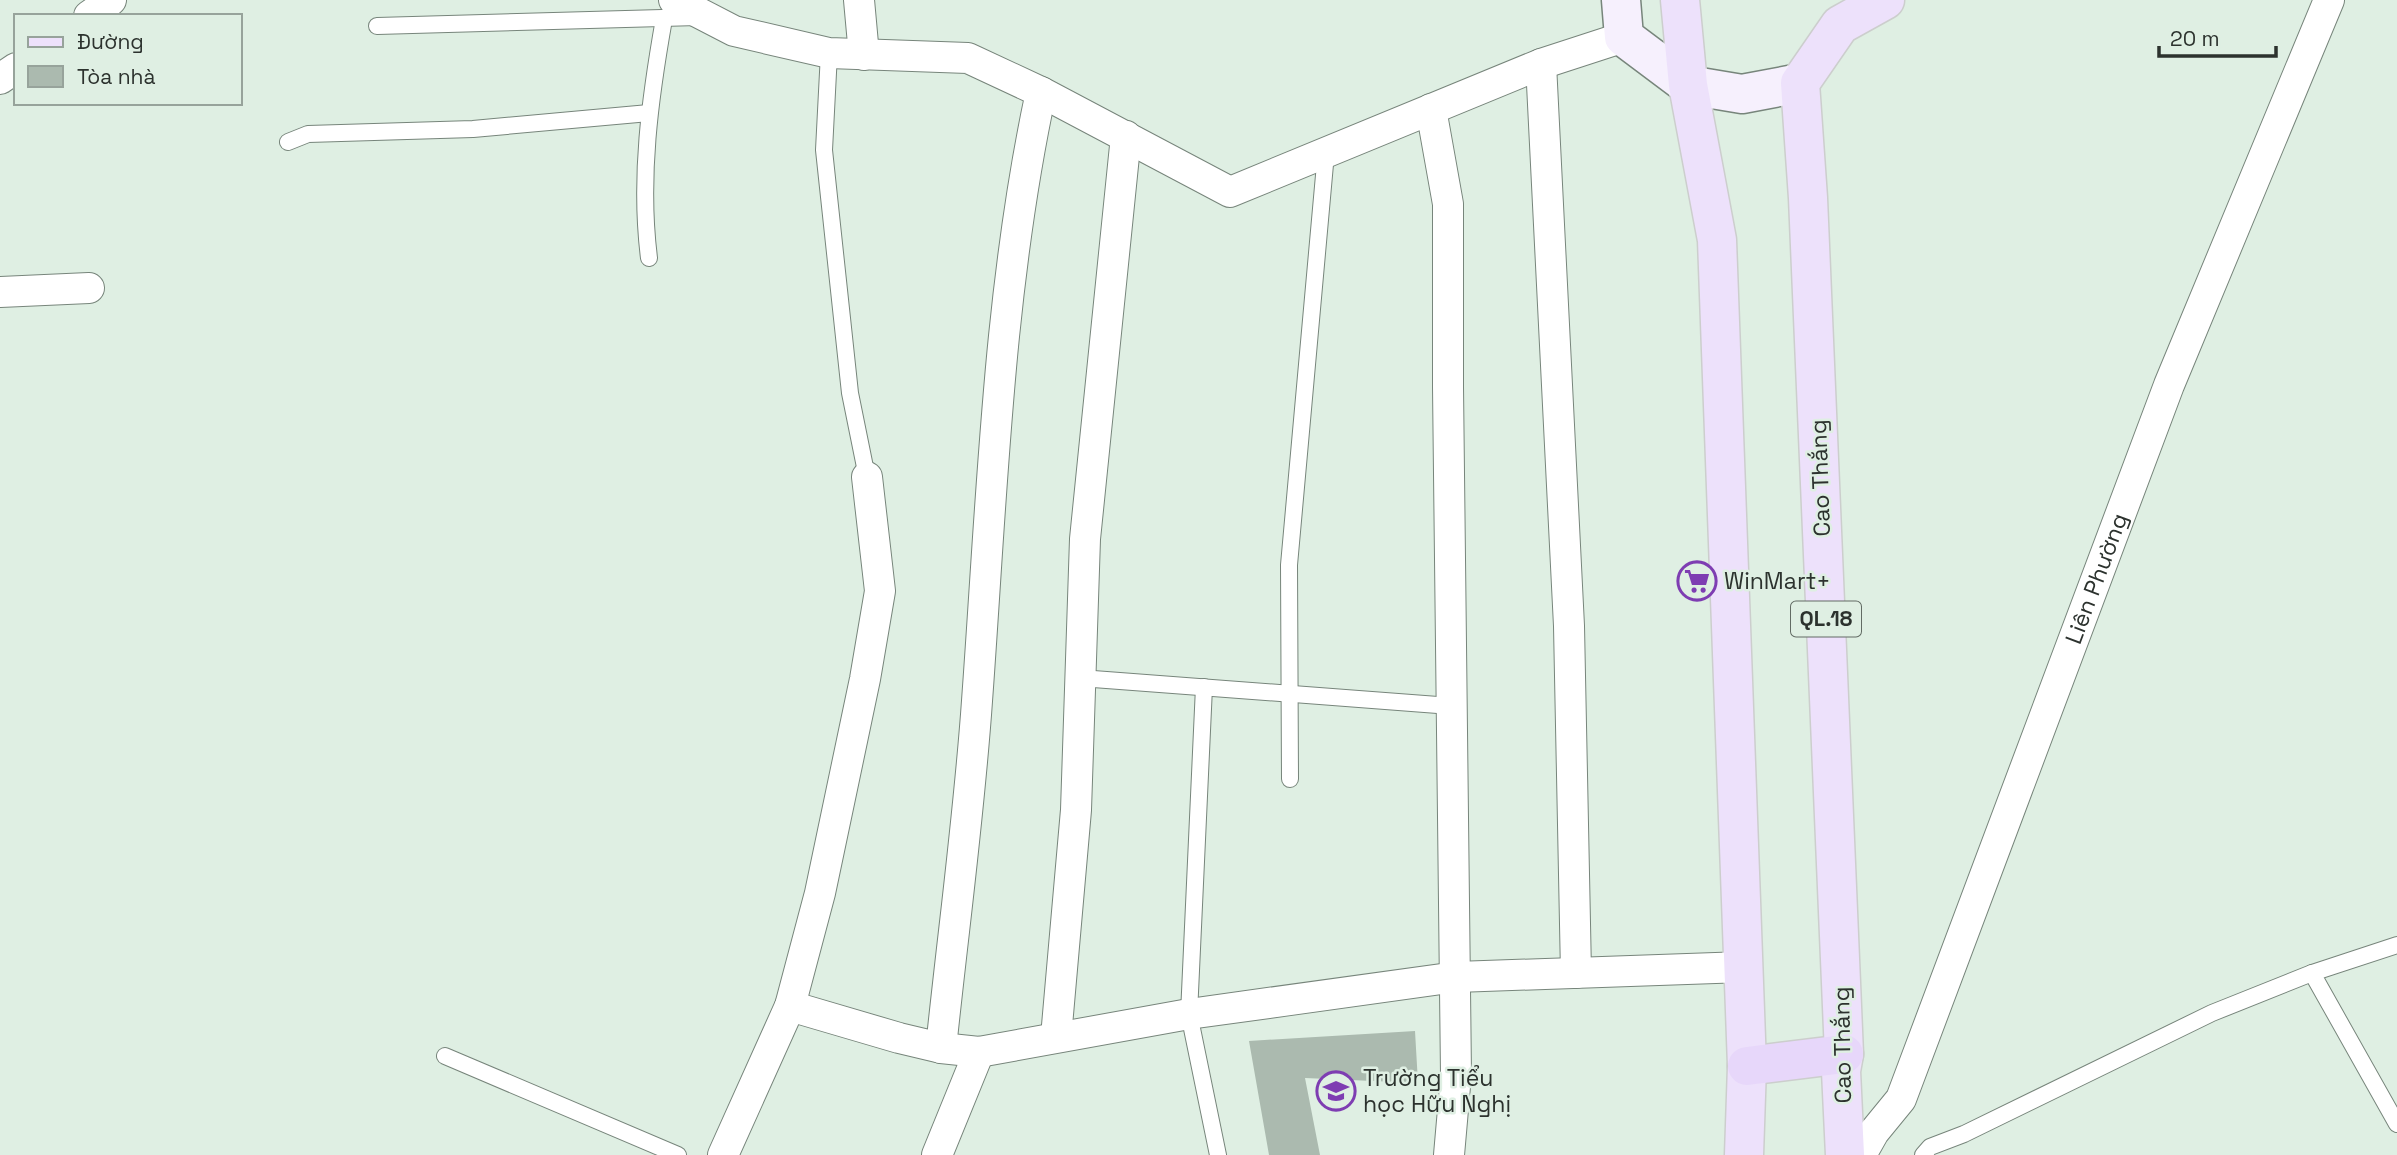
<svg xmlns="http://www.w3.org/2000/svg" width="2397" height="1155" font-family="'Space Grotesk',sans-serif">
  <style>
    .building { fill: #abbaaf }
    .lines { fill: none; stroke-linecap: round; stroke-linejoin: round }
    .service-casing { stroke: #77857b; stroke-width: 18 }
    .minor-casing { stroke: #77857b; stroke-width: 32 }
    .secondary-casing { stroke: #77857b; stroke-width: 41 }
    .primary-casing { stroke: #cccecd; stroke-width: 41 }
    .trunk-casing { stroke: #cccecd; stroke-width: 41 }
    .service { stroke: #fff; stroke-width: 16 }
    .minor { stroke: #fff; stroke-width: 30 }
    .secondary { stroke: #f6f0fd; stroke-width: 38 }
    .primary { stroke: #ede1fb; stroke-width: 38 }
    .trunk { stroke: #e7d7fa; stroke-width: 38 }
    .labels { text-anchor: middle; stroke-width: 5; stroke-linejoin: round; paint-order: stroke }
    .shield { fill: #dfefe3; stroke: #626b64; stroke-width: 2 }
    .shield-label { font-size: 21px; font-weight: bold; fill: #2c322e }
    .street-label { font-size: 23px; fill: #2c322e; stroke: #dfefe3 }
    .poi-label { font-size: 23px; fill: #2c322e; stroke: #dfefe3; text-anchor: start }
  </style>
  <rect width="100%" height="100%" fill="#dfefe3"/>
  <path class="building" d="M1415 1031 1418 1083 1305 1078 1320 1155H1269L1249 1041Z"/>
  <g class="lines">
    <g class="service-casing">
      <g id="service">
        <path d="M377 26 698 17"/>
        <path d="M829 53 824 150 850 393 867 477"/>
        <path d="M288 142 308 134 473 129 649 113"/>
        <path d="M649 258C639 178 650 98 664 19"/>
        <path d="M1080 678 1451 706"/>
        <path d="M1204 687 1189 1014 1218 1155"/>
        <path d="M1290 779 1289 565 1326 153"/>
        <path d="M2312 973 2397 1124"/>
        <path d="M445 1056 678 1155"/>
        <path d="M1923 1155 1930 1147 1964 1134 2212 1013 2312 973 2397 945"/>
      </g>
    </g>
    <g class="minor-casing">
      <g id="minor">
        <path d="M674 0 734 31 829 53 968 58 1041 92 1230 192 1541 64 1624 37"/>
        <path d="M859 0 864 55"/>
        <path d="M89 16 111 0"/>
        <path d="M1541 64 1569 626 1576 973"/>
        <path d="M0 79 16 68"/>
        <path d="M1431 109 1448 204V387L1456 1075 1449 1155"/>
        <path d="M0 292 89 288"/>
        <path d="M790 1006 899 1038 941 1048 979 1052 1189 1014 1456 977 1744 967"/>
        <path d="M1056 1037 1076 810 1085 539 1126 136"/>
        <path d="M941 1048C953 932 969 817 977 701 992 497 998 292 1041 92"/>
        <path d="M723 1155 790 1006 820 893 865 679 880 591 867 477"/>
        <path d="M937 1155 979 1052"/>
        <path id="s1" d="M1861 1155 1874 1132 1901 1099 2169 385 2329 0"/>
      </g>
    </g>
    <g class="secondary-casing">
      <path id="secondary" d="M1621 0 1624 37 1688 85 1742 94 1800 83"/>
    </g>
    <g class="primary-casing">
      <g id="primary">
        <path d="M1680 0 1688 85 1717 240 1747 1066 1744 1155"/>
        <path d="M1845 1155 1841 1071 1844 1054 1808 198 1800 83 1840 25 1885 0"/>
      </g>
    </g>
    <g class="trunk-casing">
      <path id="trunk" d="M1747 1066 1844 1054"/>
    </g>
    <use href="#service" class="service"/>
    <use href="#minor" class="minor"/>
    <use href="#secondary" class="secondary"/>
    <use href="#primary" class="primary"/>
    <use href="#trunk" class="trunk"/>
  </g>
  <defs>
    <g id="supermarket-ring" transform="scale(2.0125)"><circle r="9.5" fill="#dfefe3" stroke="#7e3db2" stroke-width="1.5"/><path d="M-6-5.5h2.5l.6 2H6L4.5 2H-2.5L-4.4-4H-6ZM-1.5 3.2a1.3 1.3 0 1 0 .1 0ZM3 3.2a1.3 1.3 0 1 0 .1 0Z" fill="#7e3db2"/></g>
    <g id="school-ring" transform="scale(2.0125)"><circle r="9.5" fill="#dfefe3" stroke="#7e3db2" stroke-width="1.5"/><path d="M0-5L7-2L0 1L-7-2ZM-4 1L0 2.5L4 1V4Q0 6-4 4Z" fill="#7e3db2"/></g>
  </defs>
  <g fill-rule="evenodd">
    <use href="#supermarket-ring" x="1697" y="581"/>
    <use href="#school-ring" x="1336" y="1091"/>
  </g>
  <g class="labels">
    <rect class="shield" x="1791" y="601.5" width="70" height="35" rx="5"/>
    <g class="shield-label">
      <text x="1826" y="626">QL.18</text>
    </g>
    <g class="street-label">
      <text transform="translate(1820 478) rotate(-92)" y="8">Cao Thắng</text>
      <text dy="8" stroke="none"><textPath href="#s1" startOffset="625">Liên Phường</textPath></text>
      <text transform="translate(1842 1045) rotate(-91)" y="8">Cao Thắng</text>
    </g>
    <g class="poi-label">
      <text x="1724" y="589">WinMart+</text>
      <text x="1363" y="1086">Trường Tiểu<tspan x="1363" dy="26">học Hữu Nghị</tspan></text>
    </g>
  </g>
  <rect x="14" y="14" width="228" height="91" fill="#dfefe3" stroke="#97a39b" stroke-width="2"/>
  <rect x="28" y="37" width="35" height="10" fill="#ede1fb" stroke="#97a39b" stroke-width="2"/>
  <text x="77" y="49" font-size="21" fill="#2c322e">Đường</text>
  <rect x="28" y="66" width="35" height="21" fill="#abbaaf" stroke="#97a39b" stroke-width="2"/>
  <text x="77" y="84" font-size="21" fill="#2c322e">Tòa nhà</text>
  <path d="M2159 46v10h117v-10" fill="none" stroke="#2c322e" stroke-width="3.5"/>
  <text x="2170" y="46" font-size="21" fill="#2c322e" stroke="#dfefe3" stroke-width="5" paint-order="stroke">20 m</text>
</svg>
